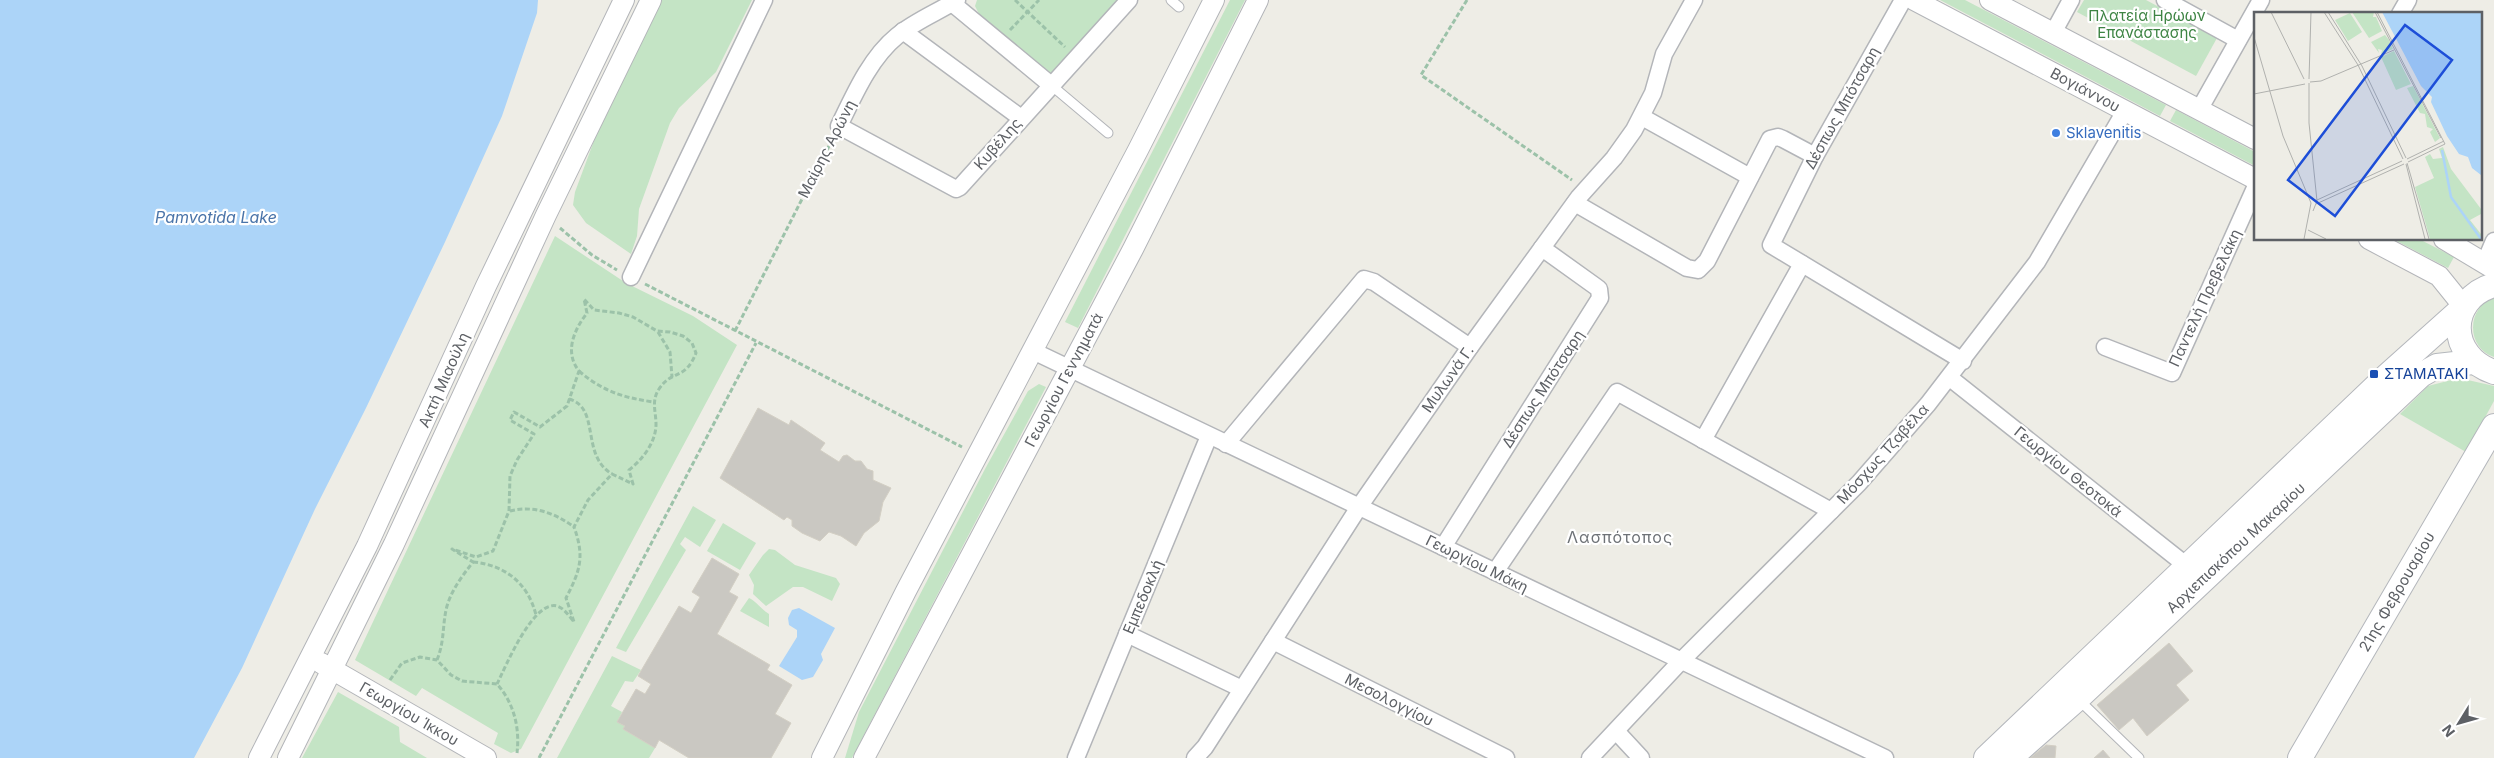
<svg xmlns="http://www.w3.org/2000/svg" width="2494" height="758" font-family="Inter,sans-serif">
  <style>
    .green { fill: #c4e4c5 }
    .water { fill: #acd4f8 }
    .building { fill: #cac8c2; stroke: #d3cfc4 }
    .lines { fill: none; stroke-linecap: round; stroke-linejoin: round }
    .service-casing { stroke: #b3b5b9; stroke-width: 11 }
    .minor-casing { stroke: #b3b5b9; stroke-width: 19 }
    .tertiary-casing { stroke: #b3b5b9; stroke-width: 22 }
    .secondary-casing { stroke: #b4b7bc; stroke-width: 26 }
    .path { stroke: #9cc2a9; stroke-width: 3; stroke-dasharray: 5 2.5; stroke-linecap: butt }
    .service { stroke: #fff; stroke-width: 9 }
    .minor { stroke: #fff; stroke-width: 16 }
    .tertiary { stroke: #fff; stroke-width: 20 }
    .secondary { stroke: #fff; stroke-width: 24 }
    .shop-dot { fill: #3f7fe0; stroke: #fff; stroke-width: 2 }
    .transit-dot { fill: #1a4fb4; stroke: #fff; stroke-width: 2 }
    .labels { text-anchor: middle; stroke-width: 4.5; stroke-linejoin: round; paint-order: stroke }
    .park-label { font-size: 15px; fill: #3d8443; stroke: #fff }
    .street-label { font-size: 15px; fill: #5d6065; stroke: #fff }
    .shop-label { font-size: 15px; fill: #366cbe; stroke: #fff; text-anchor: start }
    .transit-label { font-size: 15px; fill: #164399; stroke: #fff; text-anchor: start }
    .water-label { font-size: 16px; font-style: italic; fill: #4a74a9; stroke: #fff }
    .neighbourhood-label { font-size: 16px; letter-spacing: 1px; fill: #6e7277; stroke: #fff }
    .inset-river { fill: none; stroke: #acd4f8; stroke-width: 2.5 }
    .inset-road { fill: none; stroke: #b0b1ae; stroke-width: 1 }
    .view { fill: #1d4ed8; fill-opacity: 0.15; stroke: #1d4ed8; stroke-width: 2.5 }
    .inset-edge { fill: none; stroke: #5d6065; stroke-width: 2.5 }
  </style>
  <rect width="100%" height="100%" fill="#eeede6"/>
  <g class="green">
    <path d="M662 0H752L716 72 679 108 670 123 639 209 637 236 631 254 586 223 573 205 575 192 595 138Z"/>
    <path d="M977 0H1120L1051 76 979 14 975 6Z"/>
    <path d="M1230 0H1245L1078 328 1065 322Z"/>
    <path d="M1940 0H1965L2166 105 2160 116Z"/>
    <path d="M2084 0H2146L2217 38 2196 76 2077 12Z"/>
    <path d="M2176 110 2255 152V166L2170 121Z"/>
    <path d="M555 236 626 283 693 316 737 345 521 749 511 753 494 744 498 733 422 688 416 696 355 660Z"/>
    <path d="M2393 239H2419L2454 257 2448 268Z"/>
    <path d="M2494 298V357C2466 348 2466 307 2494 298Z"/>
    <path d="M2459 378 2494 386V401L2466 452 2400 414 2428 386Z"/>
    <path d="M1039 384 1046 387 852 758H845L859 712 985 469 1028 391Z"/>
    <path d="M693 506 716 520 700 547 685 537 680 544 686 550 626 652 616 648Z"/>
    <path d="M723 523 756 543 740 570 707 551Z"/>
    <path d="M769 549 775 550 795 565 836 578 840 584 832 601 803 587H793L766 606 753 594 754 585 749 575 763 555Z"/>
    <path d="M749 598C756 601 761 609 769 614V627L740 611Z"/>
    <path d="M612 656 641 670 633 682 625 681 611 706 622 712 617 722 625 726 623 729 655 748 649 758H557Z"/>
    <path d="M338 692 399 727 400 742 427 758H302Z"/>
  </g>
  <g class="water">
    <path d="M0 0H538L537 13 502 116 445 242 366 408 315 509 242 668 194 758H0Z"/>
    <path d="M799 608 835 628 821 654 823 660 813 677 802 680 779 666 797 637V630L789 625 788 618 792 610Z"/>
  </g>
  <g class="building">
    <path d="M758 408 789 425 791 420 825 443 820 450 839 462 843 456 847 455 855 461H861L867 469 873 471V480L891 488 883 502 879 521 864 533 856 546 841 536 829 532 820 541 802 533 792 526V520L787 517 784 520 720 478Z"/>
    <path d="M712 558 739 574 729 592 738 597 717 634 770 665 767 670 792 685 775 714 791 723 771 758H689L659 740 655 748 623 729 625 726 617 722 636 689 645 694 651 684 638 676 679 606 691 613 700 597 692 592Z"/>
    <path d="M2169 643 2193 671 2176 685 2189 700 2147 736 2133 718 2119 730 2097 705Z"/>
    <path d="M2046 745 2056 746 2055 758H2030Z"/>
    <path d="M2103 750 2110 758H2094Z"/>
  </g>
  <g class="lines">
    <g class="service-casing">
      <g id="service">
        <path d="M1171 0 1179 7"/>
        <path d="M1051 85 1108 133"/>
        <path d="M2078 699 2139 758"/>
      </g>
    </g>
    <g class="minor-casing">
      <g id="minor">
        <path d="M957 0C938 12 915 21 897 36 870 58 854 95 839 126L956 189 960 187 1129 0"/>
        <path d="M1903 0 1815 156 1771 245 1963 361"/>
        <path d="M2165 0 2238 40"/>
        <path d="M952 3 1051 85"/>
        <path d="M2400 14 2408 0"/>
        <path d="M903 31 1021 118"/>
        <path d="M2053 33 2071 0"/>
        <path d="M2199 110 2261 0"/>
        <path d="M1642 117 1750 177"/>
        <path d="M1575 203 1687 268 1698 270 1707 261 1770 139 1778 137 1783 139 1815 156"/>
        <path d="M2485 262 2494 241"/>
        <path d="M631 277 764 0"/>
        <path d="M2105 347 2172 373 2255 188"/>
        <path d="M1033 351 1885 758"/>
        <path d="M1950 378 2187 566"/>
        <path d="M1703 440 1802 264"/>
        <path d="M1226 444 1364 279 1374 282 1470 347"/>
        <path d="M1443 547 1600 298 1599 289 1595 286 1542 248"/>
        <path d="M1495 572 1617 392 1831 511"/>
        <path d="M1127 634 1242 689"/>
        <path d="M1273 641 1506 758"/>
        <path d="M1616 731 1641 758"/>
        <path d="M1076 758 1209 436"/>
        <path d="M1195 758 1205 747 1359 507 1470 347 1579 197 1614 158 1634 130 1653 93 1664 54 1694 0"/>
        <path d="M1590 758 1681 661 1859 483 1928 404 2037 262 2125 111"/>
      </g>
    </g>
    <g class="tertiary-casing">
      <g id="tertiary">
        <path d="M1914 0 2255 179"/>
        <path d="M1990 0 2255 139"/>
        <path d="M2369 239 2439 276 2464 307"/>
        <path d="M2444 239 2494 269"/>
        <path d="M321 663 486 758"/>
        <path d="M259 758 367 546 486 286 624 0"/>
        <path d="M288 758 394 544 546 215 651 0"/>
        <path d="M822 758 906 591 1138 150 1214 0"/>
        <path d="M864 758 1133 249 1258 0"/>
      </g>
    </g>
    <g class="secondary-casing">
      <g id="secondary">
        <path d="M2494 285C2446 299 2448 357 2494 372"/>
        <path d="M1986 758 2388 375 2464 307"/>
        <path d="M2010 758 2077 699 2421 375 2437 366 2473 362"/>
        <path d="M2300 758 2494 426"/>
      </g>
    </g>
    <g class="path">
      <path d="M1015 0 1065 47"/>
      <path d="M1467 0 1421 75 1572 180"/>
      <path d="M1010 30 1039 0"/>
      <path d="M560 228 592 255 617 270"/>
      <path d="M645 284 962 447"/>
      <path d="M735 331 832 140"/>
      <path d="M658 332 670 352 672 377"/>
      <path d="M579 371C602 391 624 398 654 402"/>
      <path d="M569 399C601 408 580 455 612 474"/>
      <path d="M510 511C533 505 555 513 574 527"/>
      <path d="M473 562C505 565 528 583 536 615"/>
      <path d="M437 660C445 640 442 625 447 606 452 589 463 575 473 562L452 549 476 557 493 551 509 511 510 476 517 460 534 434 510 420 514 412 540 427 567 406 579 371C564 352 574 330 587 313L584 299 594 310 619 313 633 317 657 331 670 332 683 336 692 343 696 353C685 381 672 369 659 389 651 401 656 412 656 424 656 442 643 459 629 470L633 484 612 474 588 500 574 527C585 557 580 571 566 598L574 622C570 617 564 608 557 606 533 600 506 666 497 684"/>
      <path d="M390 680 402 663 420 657 437 660 451 675 462 681 497 684C514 703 520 728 517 753"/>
      <path d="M539 758 756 343"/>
    </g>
    <use href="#service" class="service"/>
    <use href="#minor" class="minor"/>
    <use href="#tertiary" class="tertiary"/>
    <use href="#secondary" class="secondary"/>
  </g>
  <circle class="shop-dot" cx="2056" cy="133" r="5"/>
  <rect class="transit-dot" x="2369" y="369" width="10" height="10" rx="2.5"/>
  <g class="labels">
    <g class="park-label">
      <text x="2147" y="21">Πλατεία Ηρώων<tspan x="2147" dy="17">Επανάστασης</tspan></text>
    </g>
    <g class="street-label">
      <text transform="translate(2085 90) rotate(28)" y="5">Βογιάννου</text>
      <text transform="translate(1842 108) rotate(-61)" y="5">Δέσπως Μπότσαρη</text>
      <text transform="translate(998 144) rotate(-49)" y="5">Κυβέλης</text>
      <text transform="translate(827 149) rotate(-63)" y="5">Μαίρης Αρώνη</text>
      <text transform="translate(2205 298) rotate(-65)" y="5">Παντελή Πρεβελάκη</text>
      <text transform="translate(1448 379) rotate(-55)" y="5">Μυλωνά Γ.</text>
      <text transform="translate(444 380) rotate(-66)" y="5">Ακτή Μιαούλη</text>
      <text transform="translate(1064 380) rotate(-62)" y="5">Γεωργίου Γεννηματά</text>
      <text transform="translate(1543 389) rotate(-57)" y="5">Δέσπως Μπότσαρη</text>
      <text transform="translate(1883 454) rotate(-48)" y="5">Μόσχως Τζαβέλα</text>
      <text transform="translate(2068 472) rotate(39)" y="5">Γεωργίου Θεοτοκά</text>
      <text transform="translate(2236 548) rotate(-43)" y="5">Αρχιεπισκόπου Μακαρίου</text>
      <text transform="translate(1477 564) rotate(26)" y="5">Γεωργίου Μάκη</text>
      <text transform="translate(2397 592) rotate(-60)" y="5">21ης Φεβρουαρίου</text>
      <text transform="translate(1143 597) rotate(-67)" y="5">Εμπεδοκλή</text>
      <text transform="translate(1389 700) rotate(27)" y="5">Μεσολογγίου</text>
      <text transform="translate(409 714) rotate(30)" y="5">Γεωργίου Ίκκου</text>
    </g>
    <g class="shop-label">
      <text x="2066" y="138">Sklavenitis</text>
    </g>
    <g class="transit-label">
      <text x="2384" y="379">ΣΤΑΜΑΤΑΚΙ</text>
    </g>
    <g class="water-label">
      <text x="216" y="223">Pamvotida Lake</text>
    </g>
    <g class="neighbourhood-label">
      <text x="1620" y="543">Λασπότοπος</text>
    </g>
  </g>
  <g transform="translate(2254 12)">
    <rect width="228" height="228" fill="#eeede6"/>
    <path d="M98 0H120L119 5H122L128 19 115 26ZM96 1 108 20 94 29 81 8ZM131 23 135 28 131 30 135 28 139 37 127 42 128 38 124 37 125 41 117 30ZM140 39 157 72 142 78 127 45ZM159 74 186 126 181 130 176 120 179 117 173 115 171 102 166 101 153 76ZM189 135 197 157 227 197V202L216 208 227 222V227H176L161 175 180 166 171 145 176 142 179 147 188 146 185 137Z" fill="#c4e4c5"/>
    <path d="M128 0H227V163L218 156 214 145 205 142 193 124 177 90 178 85 167 74Z" fill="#acd4f8"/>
    <path class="inset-river" d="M188 138 197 185 227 227"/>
    <path class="inset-road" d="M17 0 50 67M70 0 104 53 149 147M74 0 108 54 152 146M121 0 187 126M123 0 191 132 154 150M0 25 29 124 57 191 50 227M55 67 57 0M56 70 67 69 140 38M55 71V111L63 189 59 199M0 82 51 72M153 147 190 129M153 151 175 227M152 152 171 227M63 188 148 149M62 192 150 152M54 218 72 227"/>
    <path class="view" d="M151 13 198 48 81 204 34 168Z"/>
    <rect width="228" height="228" class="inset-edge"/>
  </g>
  <g transform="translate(2459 723) rotate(233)" stroke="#ffffff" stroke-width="4" paint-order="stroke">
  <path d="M0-4L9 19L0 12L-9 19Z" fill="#5d6065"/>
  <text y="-8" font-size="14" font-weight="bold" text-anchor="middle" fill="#5d6065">N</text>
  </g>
</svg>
